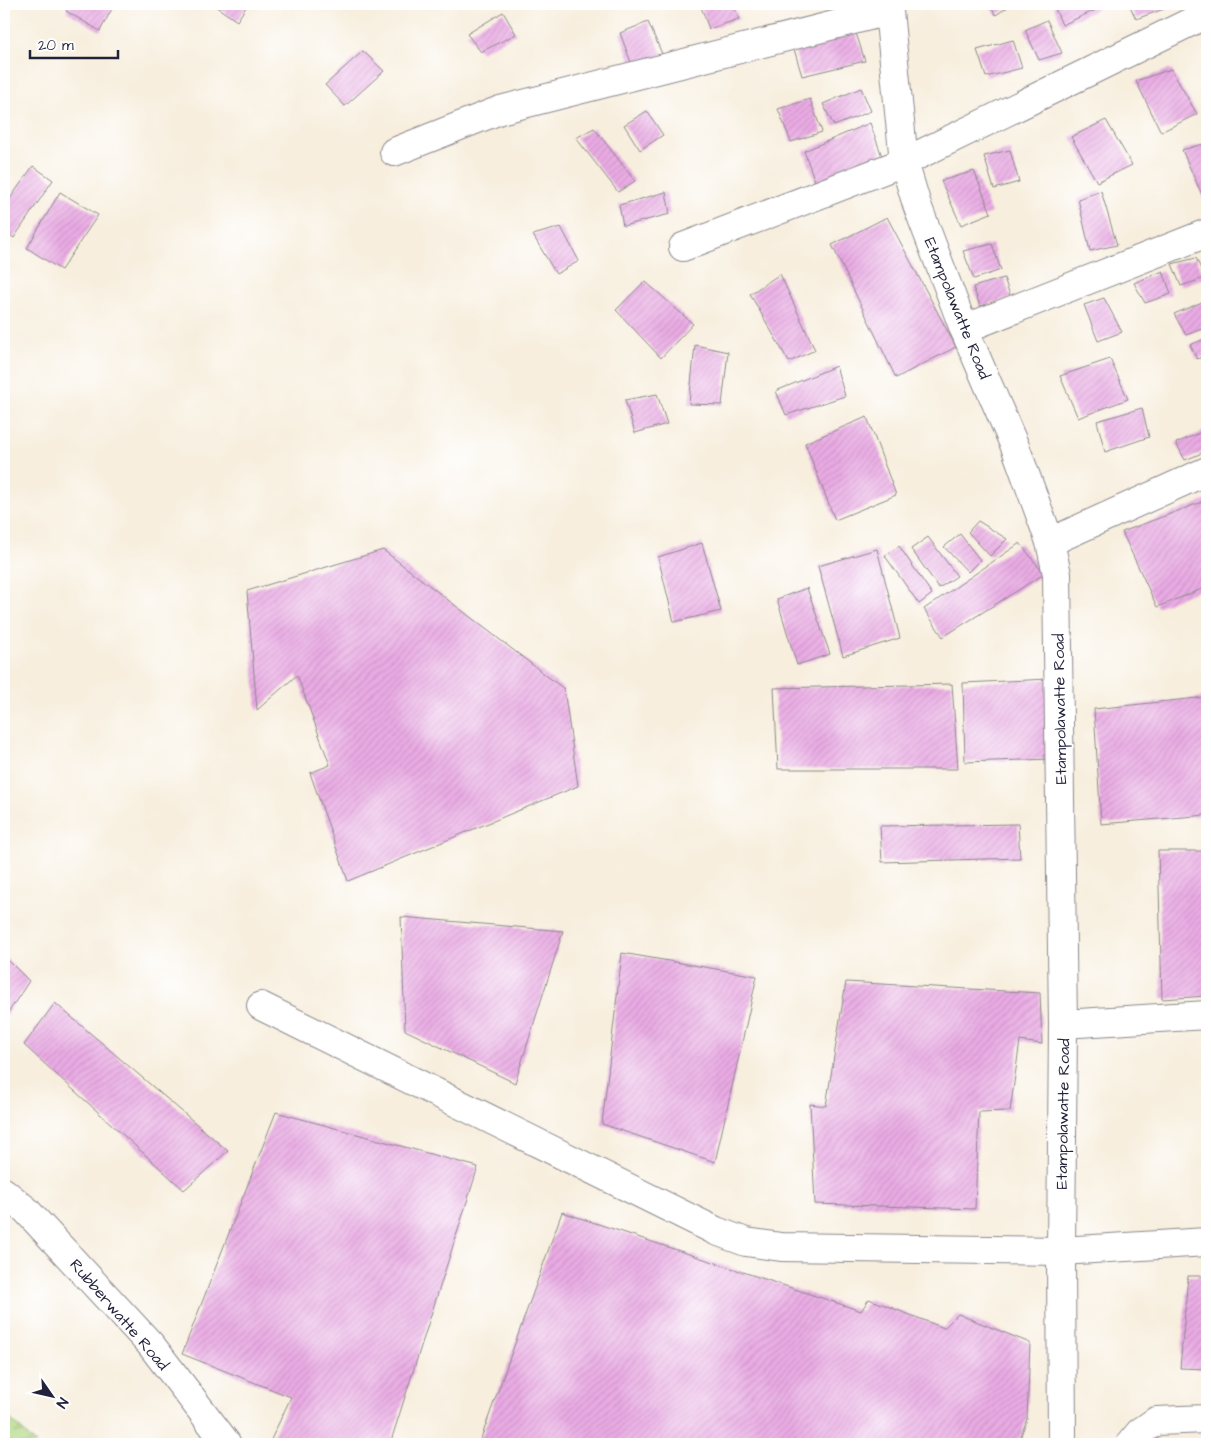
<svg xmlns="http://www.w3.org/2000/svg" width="1211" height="1448" font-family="'Architects Daughter',sans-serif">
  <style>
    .wetland { fill: url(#wetland-marsh); stroke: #697c5e }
    .building { fill: url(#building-hatch) }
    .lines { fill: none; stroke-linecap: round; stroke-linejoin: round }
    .minor-casing { stroke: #8c888c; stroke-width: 30 }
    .minor { stroke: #fff; stroke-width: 28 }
    .labels { text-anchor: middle; stroke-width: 4; stroke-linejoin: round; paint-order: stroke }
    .street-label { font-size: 16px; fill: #22223b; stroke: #fff }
  </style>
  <defs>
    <pattern id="wetland-marsh" width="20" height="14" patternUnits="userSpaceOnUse" patternTransform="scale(1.25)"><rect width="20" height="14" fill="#b0d781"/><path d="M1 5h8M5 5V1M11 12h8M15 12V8" fill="none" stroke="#97b870"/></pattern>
    <pattern id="building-hatch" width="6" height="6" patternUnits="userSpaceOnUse" patternTransform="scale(1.25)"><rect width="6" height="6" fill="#eaabe4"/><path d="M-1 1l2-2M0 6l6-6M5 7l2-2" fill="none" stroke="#c893c4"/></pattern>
  </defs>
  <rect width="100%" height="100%" fill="#fff"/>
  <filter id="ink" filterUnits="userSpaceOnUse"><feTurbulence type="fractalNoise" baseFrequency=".02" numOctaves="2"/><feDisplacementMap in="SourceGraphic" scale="10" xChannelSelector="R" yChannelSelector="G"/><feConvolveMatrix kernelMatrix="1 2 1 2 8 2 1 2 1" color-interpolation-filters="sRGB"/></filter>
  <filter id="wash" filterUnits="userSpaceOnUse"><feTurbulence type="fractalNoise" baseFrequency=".0096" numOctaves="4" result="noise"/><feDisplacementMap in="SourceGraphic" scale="20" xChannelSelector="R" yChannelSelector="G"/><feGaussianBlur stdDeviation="1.12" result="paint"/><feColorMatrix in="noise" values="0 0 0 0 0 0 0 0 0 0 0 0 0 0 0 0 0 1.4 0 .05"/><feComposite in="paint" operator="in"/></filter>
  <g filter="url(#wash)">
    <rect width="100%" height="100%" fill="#f7eedd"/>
    <path class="wetland" d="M4 1413 36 1444H4Z"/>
    <g id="blocks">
      <g class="building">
        <path d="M70 4H112L114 5 100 31 66 11Z"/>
        <path d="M216 4H248L237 21 215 6Z"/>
        <path d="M700 4H733L739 19 709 29Z"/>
        <path d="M988 4H1012L996 15Z"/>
        <path d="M1053 4H1109L1062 25Z"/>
        <path d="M1129 4H1178L1136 19Z"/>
        <path d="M503 12 516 34 481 52 467 34Z"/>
        <path d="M1047 20 1062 53 1039 60 1025 30Z"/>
        <path d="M648 22 663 56 632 65 620 33Z"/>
        <path d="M856 33 865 61 802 76 794 49Z"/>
        <path d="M1013 40 1022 68 986 77 977 50Z"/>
        <path d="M363 51 384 71 345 106 325 85Z"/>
        <path d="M1171 69 1197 114 1161 132 1136 81Z"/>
        <path d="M861 88 871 111 834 126 823 104Z"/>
        <path d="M810 99 822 132 791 142 778 109Z"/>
        <path d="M647 111 663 135 640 150 624 125Z"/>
        <path d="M1106 120 1132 165 1097 182 1071 137Z"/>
        <path d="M870 123 883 159 816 184 804 151Z"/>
        <path d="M594 128 635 181 618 192 576 138Z"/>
        <path d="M1207 143V206L1182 150Z"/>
        <path d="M1010 150 1019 182 994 189 984 156Z"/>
        <path d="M33 166 53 180 14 238 4 231V207Z"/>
        <path d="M974 171 991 213 961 225 941 181Z"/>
        <path d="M1101 191 1117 245 1090 251 1078 199Z"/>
        <path d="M60 192 98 215 61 270 27 248Z"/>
        <path d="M666 192 670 214 623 226 619 205Z"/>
        <path d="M887 217 956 347 896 378 832 245Z"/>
        <path d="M561 227 579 261 556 274 533 235Z"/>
        <path d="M992 244 1001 270 974 279 963 251Z"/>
        <path d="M1196 258 1205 278 1181 286 1172 264Z"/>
        <path d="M1163 271 1171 294 1145 303 1134 283Z"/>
        <path d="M780 274 815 350 789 362 750 294Z"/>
        <path d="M1004 278 1011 298 980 306 973 287Z"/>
        <path d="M645 281 693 324 661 358 616 310Z"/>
        <path d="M1104 298 1122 332 1098 341 1084 305Z"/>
        <path d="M1207 300V327L1186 335 1174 314Z"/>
        <path d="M1207 338V355L1197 359 1190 345Z"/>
        <path d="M695 345 728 352 722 405 689 404Z"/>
        <path d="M1110 359 1128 399 1078 418 1060 376Z"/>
        <path d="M836 366 845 396 786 415 776 391Z"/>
        <path d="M657 394 667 424 635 433 625 400Z"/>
        <path d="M1142 408 1149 437 1105 452 1097 421Z"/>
        <path d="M867 417 896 495 835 520 805 443Z"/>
        <path d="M1207 430V451L1185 460 1176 443Z"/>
        <path d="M1207 500V587L1157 607 1122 532Z"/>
        <path d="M978 521 1007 539 990 556 968 532Z"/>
        <path d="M960 534 980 560 968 572 944 547Z"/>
        <path d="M928 537 957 576 939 588 911 549Z"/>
        <path d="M702 543 721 611 674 622 658 557Z"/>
        <path d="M1020 543 1044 574 943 637 924 609Z"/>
        <path d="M899 546 932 594 919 604 885 556Z"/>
        <path d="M877 549 900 638 843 656 818 566Z"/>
        <path d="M383 550 564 689 578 786 348 881 310 773 330 765 297 675 257 710 247 591Z"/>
        <path d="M807 588 830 654 797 665 777 599Z"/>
        <path d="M1049 679 1052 759 965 762 963 683Z"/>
        <path d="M952 684 958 769H778L774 688Z"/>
        <path d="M1207 697V815L1101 824 1094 709Z"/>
        <path d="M1018 824 1020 858 882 862 880 826Z"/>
        <path d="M1158 851H1207V996L1162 999Z"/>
        <path d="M401 917 563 931 515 1083 405 1030Z"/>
        <path d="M622 953 757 976 715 1162 602 1124Z"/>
        <path d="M4 956 29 981 4 1019Z"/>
        <path d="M846 982 1040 993 1042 1044 1020 1041 1010 1111 979 1112 975 1209 815 1204 810 1104 826 1106Z"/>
        <path d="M55 1003 228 1151 184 1190 24 1045Z"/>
        <path d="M276 1112 478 1167 390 1444H269L291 1397 182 1354Z"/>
        <path d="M562 1212 861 1311 869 1299 944 1328 958 1314 1030 1343 1027 1419 1018 1444H479Z"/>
        <path d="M1188 1276H1207V1369L1180 1368Z"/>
      </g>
    </g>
  </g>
  <g filter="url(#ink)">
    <use href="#blocks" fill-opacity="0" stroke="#8c888c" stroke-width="1"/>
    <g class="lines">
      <g class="minor-casing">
        <g id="minor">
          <path d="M887 4 889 11 904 162 917 205 964 329 1016 449 1050 542 1057 574 1063 1024 1061 1251 1062 1444"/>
          <path d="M394 152 500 110 889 11"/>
          <path d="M683 247 904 162 1207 14"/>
          <path d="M964 329 1207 233"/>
          <path d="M1050 542 1207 471"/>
          <path d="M261 1006 716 1231 746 1242 781 1247 1061 1251 1207 1242"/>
          <path d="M1063 1024 1207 1015"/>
          <path d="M4 1192 26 1210 151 1345 227 1444"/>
          <path d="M1130 1444 1140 1432 1156 1421 1207 1419"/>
        </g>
      </g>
      <use href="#minor" class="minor"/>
    </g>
  </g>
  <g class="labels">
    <g class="street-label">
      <text transform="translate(958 308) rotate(68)" y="6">Etampolawatte Road</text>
      <text transform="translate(1059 709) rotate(-91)" y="6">Etampolawatte Road</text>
      <text transform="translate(1062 1114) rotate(-89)" y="6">Etampolawatte Road</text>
      <text transform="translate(120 1314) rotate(49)" y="6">Rubberwatte Road</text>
    </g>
  </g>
  <rect width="1211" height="1448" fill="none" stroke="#fff" stroke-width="20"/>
  <g transform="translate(52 1396) rotate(124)" stroke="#ffffff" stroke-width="4" paint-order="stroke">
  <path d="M0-4L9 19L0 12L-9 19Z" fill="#22223b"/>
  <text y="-8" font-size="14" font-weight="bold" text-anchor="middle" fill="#22223b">N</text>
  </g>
  <path d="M30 50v8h88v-8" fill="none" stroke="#22223b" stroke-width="2.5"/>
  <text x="38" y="50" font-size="15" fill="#22223b" stroke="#ffffff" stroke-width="4" paint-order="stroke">20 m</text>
</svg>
